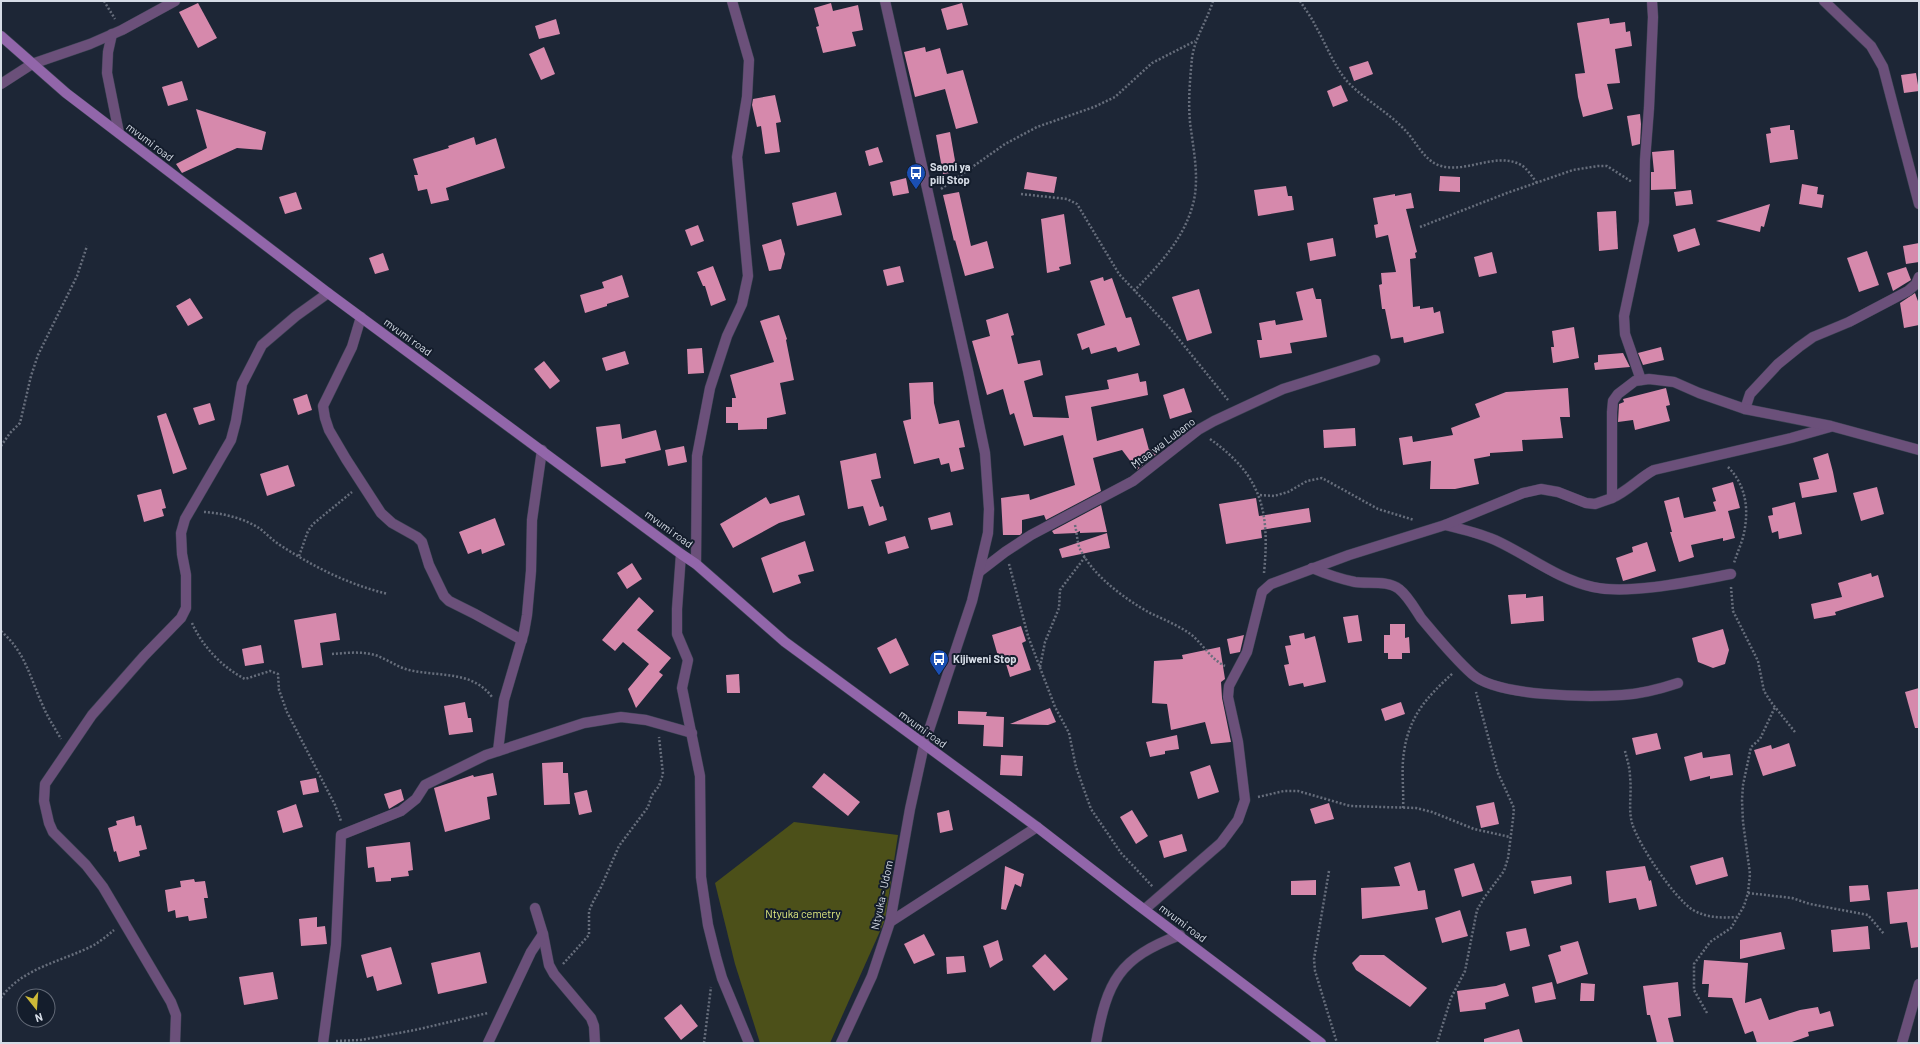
<svg xmlns="http://www.w3.org/2000/svg" width="1920" height="1044" font-family="Barlow,sans-serif">
  <style>
    .green { fill: #4c5019 }
    .building { fill: #d689ac }
    .lines { fill: none; stroke-linecap: round; stroke-linejoin: round }
    .street-casing { stroke: #3b4352; stroke-width: 11 }
    .secondary-casing { stroke: #3b4352; stroke-width: 11 }
    .path { stroke: #676e7c; stroke-width: 2.5; stroke-dasharray: 2 2; stroke-linecap: butt }
    .street { stroke: #6b507a; stroke-width: 10 }
    .secondary { stroke: #9266aa; stroke-width: 10 }
    .labels { text-anchor: middle; stroke-width: 4; stroke-linejoin: round; paint-order: stroke }
    .street-label { font-size: 11px; fill: #d6dce6; stroke: #141d2c }
    .poi-label { font-size: 11px; font-weight: bold; fill: #d6dce6; stroke: #141d2c; text-anchor: start }
    .park-label { font-size: 11px; fill: #e4ed80; stroke: #141d2c }
  </style>
  <rect width="100%" height="100%" fill="#1d2636"/>
  <path class="green" d="M794 822 898 835 885 920 830 1043H760L735 964 715 883Z"/>
  <g class="building">
    <path d="M198 3 217 38 198 48 179 12Z"/>
    <path d="M831 3 833 11 858 5 863 30 852 32 856 46 823 53 816 27 819 26 814 8Z"/>
    <path d="M962 3 968 25 947 30 941 9Z"/>
    <path d="M1609 18 1610 24 1625 22 1626 32 1630 31 1632 46 1615 49 1620 83 1607 84 1613 109 1583 117 1578 97 1575 74 1585 73 1577 23Z"/>
    <path d="M556 19 560 34 539 39 535 26Z"/>
    <path d="M544 47 555 74 541 80 529 54Z"/>
    <path d="M925 47 926 52 940 48 947 74 963 70 978 123 956 129 945 89 915 97 904 52Z"/>
    <path d="M1368 61 1373 74 1354 81 1349 67Z"/>
    <path d="M1916 73 1919 91 1904 93 1901 75Z"/>
    <path d="M182 81 188 100 168 106 162 87Z"/>
    <path d="M1341 85 1348 101 1333 107 1327 91Z"/>
    <path d="M775 95 781 122 776 123 780 152 765 154 761 126 757 127 752 105 753 99Z"/>
    <path d="M196 109 266 132 262 150 237 148 182 173 176 164 207 148Z"/>
    <path d="M1640 114 1641 124 1640 144 1632 146 1627 116Z"/>
    <path d="M1790 125V130H1794L1798 159 1770 163 1766 134 1771 133 1770 128Z"/>
    <path d="M950 132 957 172 943 174 936 135Z"/>
    <path d="M474 137 476 145 496 138 505 168 446 188 449 200 431 204 427 189 418 191 414 175H418L413 159 449 148 448 146Z"/>
    <path d="M878 147 883 162 869 166 865 151Z"/>
    <path d="M1674 150 1676 189 1651 190V172H1654L1652 152Z"/>
    <path d="M1027 172 1057 177 1054 193 1024 189Z"/>
    <path d="M1440 176 1460 177V192L1439 191Z"/>
    <path d="M906 178 909 193 893 196 890 182Z"/>
    <path d="M1802 184 1818 187 1817 194 1824 195 1822 208 1799 204Z"/>
    <path d="M1286 186 1288 196H1292L1294 210 1258 216 1254 190Z"/>
    <path d="M1691 190 1693 204 1676 206 1674 192Z"/>
    <path d="M296 192 302 209 285 214 279 197Z"/>
    <path d="M836 192 842 215 797 226 792 203Z"/>
    <path d="M959 192 971 246 987 241 994 268 965 276 955 240 954 241 943 195Z"/>
    <path d="M1411 193 1414 208 1406 209 1417 252 1415 253 1416 258 1410 259 1413 307 1420 306V309L1433 307 1434 313 1440 311 1444 333 1404 343 1403 337 1391 339 1385 309H1382L1379 285 1382 284 1381 273 1396 272 1388 235 1376 238 1374 225 1378 224 1373 198 1395 194V196Z"/>
    <path d="M1770 204 1764 227 1761 226 1760 232 1716 221Z"/>
    <path d="M1616 211 1618 249 1599 251 1597 212Z"/>
    <path d="M1064 214 1071 264 1059 267 1060 270 1047 273 1041 219Z"/>
    <path d="M698 225 704 241 691 246 685 230Z"/>
    <path d="M1695 228 1700 245 1678 252 1673 235Z"/>
    <path d="M1333 238 1336 256 1310 261 1307 243Z"/>
    <path d="M781 239 785 254 781 269 769 271 762 245Z"/>
    <path d="M1919 243V262L1906 264 1903 246Z"/>
    <path d="M1867 251 1879 285 1859 292 1847 258Z"/>
    <path d="M1492 252 1497 273 1479 277 1474 257Z"/>
    <path d="M383 253 389 270 375 274 369 258Z"/>
    <path d="M713 266 726 300 711 306 705 286H703L697 272Z"/>
    <path d="M900 266 904 282 887 286 883 270Z"/>
    <path d="M1906 267 1911 280 1893 291 1887 273Z"/>
    <path d="M622 275 629 297 607 304V306L585 313 580 295 604 288 602 282Z"/>
    <path d="M1103 277 1104 281 1112 278 1126 318 1131 317 1140 345 1118 352 1116 347 1091 354 1089 347 1082 350 1077 334 1105 325 1090 281Z"/>
    <path d="M1313 288 1316 299H1321L1327 337 1290 343 1292 353 1260 358 1257 340H1262L1259 323 1275 320 1276 325 1303 320 1296 292Z"/>
    <path d="M1199 289 1212 333 1187 341 1172 297Z"/>
    <path d="M1915 293 1919 304V325L1904 328 1900 303Z"/>
    <path d="M190 298 203 318 188 326 176 306Z"/>
    <path d="M1008 313 1014 335 1011 336 1018 364 1040 360 1043 375 1024 381 1033 417 1069 418 1065 396 1109 389 1107 380 1138 373 1140 382 1146 381 1148 395 1091 407 1097 441 1143 428 1149 450 1154 447 1158 453 1137 470 1122 450 1093 458 1101 491 1046 520 1044 515 1022 520V533L1020 535H1003L1001 498 1029 494 1030 500 1075 485 1063 435 1024 446 1014 413 1010 415 1003 389 987 395 972 341 990 336 986 320Z"/>
    <path d="M779 315 787 339 786 340 794 380 780 383 786 414 767 418V429L738 430V423H726V407H732V398H736L730 375 774 362 760 321Z"/>
    <path d="M1574 327 1579 358 1553 363 1551 347H1554L1552 331Z"/>
    <path d="M1661 347 1664 360 1643 365 1638 353Z"/>
    <path d="M702 348 704 373 688 374 687 349Z"/>
    <path d="M625 351 629 364 606 371 602 358Z"/>
    <path d="M1623 353 1630 367 1595 370 1594 363 1598 362V355Z"/>
    <path d="M544 361 560 381 550 389 534 369Z"/>
    <path d="M933 382 934 403 939 424 959 420 965 447 959 448 964 469 951 472 949 463 941 465 939 458 914 464 903 421 911 419 909 383Z"/>
    <path d="M1184 388 1192 412 1170 419 1163 395Z"/>
    <path d="M1568 388 1570 417H1560L1563 438 1522 440 1523 451 1490 453V456L1474 459 1479 484 1455 489H1430L1431 461 1403 465 1399 438 1412 436 1413 442 1453 435 1451 428 1480 417 1475 404 1506 392Z"/>
    <path d="M1666 388 1670 405 1666 406 1670 421 1635 430 1633 420 1618 422 1619 404 1624 402 1623 399Z"/>
    <path d="M307 394 312 410 298 415 293 399Z"/>
    <path d="M210 403 215 420 199 425 193 408Z"/>
    <path d="M166 413 187 469 173 474 157 416Z"/>
    <path d="M620 424 622 439 656 430 661 450 625 459 626 463 601 467 596 427Z"/>
    <path d="M1355 428 1356 446 1324 448 1323 430Z"/>
    <path d="M684 446 687 462 668 466 665 450Z"/>
    <path d="M876 453 881 478 871 480 880 507 883 506 887 520 869 526 863 506 848 509 840 461Z"/>
    <path d="M1828 453 1833 472 1837 492 1802 498 1799 483 1819 479 1813 458Z"/>
    <path d="M288 465 295 486 267 496 260 474Z"/>
    <path d="M1733 482 1740 508 1728 511 1735 538 1723 541V538L1691 545 1694 557 1679 562 1670 532H1672L1664 501 1679 497 1684 518 1716 511 1713 502 1716 501 1712 488Z"/>
    <path d="M1877 487 1884 514 1861 521 1853 493Z"/>
    <path d="M161 489 166 508 162 509 164 516 144 522 137 495Z"/>
    <path d="M799 495 805 515 779 523 733 548 720 524 766 497 770 504Z"/>
    <path d="M1256 498 1259 516 1309 508 1311 522 1261 530 1262 538 1226 544 1219 504Z"/>
    <path d="M1795 502 1802 534 1779 539 1778 531 1772 533 1768 516 1773 515 1772 508Z"/>
    <path d="M1101 505 1107 532 1080 533V531L1076 533 1054 534 1052 531Z"/>
    <path d="M950 512 953 525 931 530 928 518Z"/>
    <path d="M495 518 505 545 482 554 481 549 468 554 459 532Z"/>
    <path d="M1107 533 1110 548 1062 558 1059 549Z"/>
    <path d="M905 536 909 548 888 554 885 542Z"/>
    <path d="M805 541 814 571 798 575 801 583 773 593 761 558Z"/>
    <path d="M1647 542 1656 571 1623 581 1616 558 1633 552 1632 547Z"/>
    <path d="M632 563 642 579 627 589 617 573Z"/>
    <path d="M1871 573 1872 577 1878 575 1884 597 1835 612 1836 615 1814 619 1811 604 1842 597 1838 583Z"/>
    <path d="M1526 594V598L1543 596 1544 621 1511 624 1508 595Z"/>
    <path d="M639 597 654 611 637 630 671 658 659 672 663 675 636 708 628 689 649 664 623 642 615 651 602 640Z"/>
    <path d="M336 613 340 640 320 643 323 665 302 668 294 620Z"/>
    <path d="M1358 615 1362 641 1348 643 1343 617Z"/>
    <path d="M1390 624H1405V638L1409 637 1410 653H1402V659H1388V653H1384V635H1390Z"/>
    <path d="M1021 626 1026 641 1022 643 1031 670 1010 677 1003 654 998 656 992 635Z"/>
    <path d="M1723 629 1729 650 1725 664 1713 668 1698 662 1692 638Z"/>
    <path d="M1304 633 1305 639 1315 636 1326 682 1304 687 1303 683 1289 686 1284 665 1289 664 1285 646 1291 645 1289 636Z"/>
    <path d="M1244 635 1240 652 1230 654 1227 639Z"/>
    <path d="M896 638 909 665 890 674 877 648Z"/>
    <path d="M261 645 264 663 245 666 242 649Z"/>
    <path d="M1220 647 1225 679 1221 682 1222 698 1231 742 1211 744 1205 722 1171 730 1167 704 1152 703 1154 661 1183 659 1182 655Z"/>
    <path d="M739 674 740 693H727L726 675Z"/>
    <path d="M1919 688V728H1915L1905 692Z"/>
    <path d="M465 702 468 718H471L473 732 449 735 444 706Z"/>
    <path d="M1401 702 1405 714 1385 721 1381 709Z"/>
    <path d="M1050 708 1056 722 1048 725 1010 724Z"/>
    <path d="M958 711 987 712 986 716 1004 717 1003 747 983 746 984 725 958 724Z"/>
    <path d="M1657 733 1661 749 1636 755 1632 738Z"/>
    <path d="M1177 735 1179 749 1165 751V754L1150 757 1146 742Z"/>
    <path d="M1789 743 1796 766 1763 776 1754 750 1771 745 1772 749Z"/>
    <path d="M1702 752 1703 758 1730 754 1733 775 1710 779V776L1690 781 1684 757Z"/>
    <path d="M1001 755 1023 756 1022 776 1000 775Z"/>
    <path d="M563 762V773H568L570 804 544 805 542 763Z"/>
    <path d="M1210 765 1219 792 1198 799 1190 772Z"/>
    <path d="M493 773 497 795 487 797 490 819 445 832 434 788 473 775 474 777Z"/>
    <path d="M824 773 860 802 848 816 812 787Z"/>
    <path d="M316 778 319 792 303 795 300 781Z"/>
    <path d="M401 789 404 800 389 809 384 794Z"/>
    <path d="M587 790 592 812 579 815 574 793Z"/>
    <path d="M1494 802 1499 824 1481 828 1476 806Z"/>
    <path d="M1329 803 1334 819 1315 824 1310 809Z"/>
    <path d="M296 804 303 827 283 833 277 811Z"/>
    <path d="M949 810 953 830 940 833 937 813Z"/>
    <path d="M1132 810 1148 836 1136 844 1120 817Z"/>
    <path d="M134 816 136 826 141 825 147 849 139 851 140 856 119 862 116 851 114 852 108 828 117 825 116 821Z"/>
    <path d="M1182 834 1187 851 1164 858 1159 841Z"/>
    <path d="M410 842 413 870 408 871 409 876 391 878V881L376 882 374 867 368 868 366 847Z"/>
    <path d="M1723 857 1728 876 1696 885 1690 866Z"/>
    <path d="M1410 862 1418 891 1425 890 1428 909 1362 919 1361 888 1400 886 1394 867Z"/>
    <path d="M1474 863 1483 891 1462 897 1454 869Z"/>
    <path d="M1005 866 1024 874 1021 887 1015 884 1006 910 1001 909Z"/>
    <path d="M1645 866 1649 881 1651 880 1657 906 1639 910 1636 898 1609 903 1606 871Z"/>
    <path d="M1571 876 1572 884 1534 894 1531 881Z"/>
    <path d="M194 879 195 882 205 881 208 898H204L207 918 189 921 188 916 176 918 175 910 168 912 165 890 181 887 180 881Z"/>
    <path d="M1316 880V895H1291V881Z"/>
    <path d="M1868 885 1870 900 1850 902 1849 886Z"/>
    <path d="M1919 889V947L1911 948 1907 922 1890 924 1887 892Z"/>
    <path d="M1460 910 1468 936 1442 943 1435 918Z"/>
    <path d="M317 917V927L325 926 327 944 301 946 299 919Z"/>
    <path d="M1868 926 1870 949 1833 952 1831 930Z"/>
    <path d="M1526 928 1530 946 1510 951 1506 932Z"/>
    <path d="M1781 932 1785 949 1740 959V940Z"/>
    <path d="M924 934 935 955 914 964 904 944Z"/>
    <path d="M998 940 1003 960 990 968 983 946Z"/>
    <path d="M1578 941 1588 974 1557 984 1548 955 1561 951 1560 946Z"/>
    <path d="M391 947 402 984 377 991 373 976 367 978 361 955Z"/>
    <path d="M480 952 487 983 438 994 431 963Z"/>
    <path d="M1045 954 1068 979 1054 991 1032 966Z"/>
    <path d="M1360 955H1384L1427 988 1410 1007 1356 970 1352 963Z"/>
    <path d="M964 956 966 972 947 974 946 957Z"/>
    <path d="M1704 960 1748 963 1745 1003 1761 998 1769 1020 1800 1010 1818 1007 1820 1014 1830 1011 1834 1026 1808 1032 1809 1036 1789 1043H1757L1753 1031 1745 1034 1732 998 1708 997 1709 984H1702Z"/>
    <path d="M273 972 278 999 244 1005 239 977Z"/>
    <path d="M1552 982 1556 999 1535 1003 1532 987Z"/>
    <path d="M1678 982 1681 1016 1668 1018 1674 1043H1657L1650 1015H1647L1643 986Z"/>
    <path d="M1505 983 1509 996 1485 1003 1486 1009 1460 1012 1457 991 1496 986Z"/>
    <path d="M1581 983 1595 984 1594 1001H1580Z"/>
    <path d="M681 1004 698 1026 681 1040 664 1018Z"/>
    <path d="M1519 1029 1523 1043H1484V1039Z"/>
  </g>
  <g class="lines">
    <g class="street-casing">
      <g id="street">
        <path d="M1824 1 1871 46 1883 67 1919 204"/>
        <path d="M112 34 108 52 107 73 119 133"/>
        <path d="M1 84 32 64 90 44 122 30 175 1"/>
        <path d="M361 317 352 347 323 406 325 418 329 430 346 459 381 513 392 523 417 537 422 542 429 565 444 596 449 601 475 614 522 640"/>
        <path d="M1641 380 1625 334 1624 316 1644 222 1645 160 1649 108 1653 17 1652 1"/>
        <path d="M1745 409 1750 394 1778 364 1799 347 1813 337 1849 322 1908 291 1916 284 1919 277"/>
        <path d="M1612 498C1628 491 1639 478 1654 470L1791 438 1830 427"/>
        <path d="M1445 525C1462 529 1479 533 1495 540 1528 555 1557 579 1593 587 1629 595 1694 581 1731 574"/>
        <path d="M681 554 677 609V634L688 660 682 688 700 776 701 877 708 925 716 957 722 978 749 1043"/>
        <path d="M696 564 697 456 710 388 727 336 742 304 748 276 737 157 747 97 749 60 732 1"/>
        <path d="M1312 568C1326 574 1340 579 1355 582 1368 584 1388 580 1399 589 1408 596 1415 609 1421 618 1437 637 1453 657 1472 674 1497 697 1588 697 1622 695 1641 694 1660 689 1678 683"/>
        <path d="M979 572 1005 552 1031 535 1133 481 1198 430 1214 421 1283 389 1375 360"/>
        <path d="M498 751 504 700 524 632 527 615 531 571 532 520 542 450"/>
        <path d="M535 908 543 934 549 965 554 974 591 1018 594 1026 595 1043"/>
        <path d="M1145 909 1221 843 1238 820 1245 800 1238 742 1228 697 1229 686 1247 652 1262 592 1271 584 1349 555 1445 525 1523 493 1541 489 1558 492 1586 503 1595 504 1612 498V412L1613 401 1618 394 1635 381 1649 379 1674 382 1699 393 1745 409 1831 426 1919 450"/>
        <path d="M890 922 1037 827"/>
        <path d="M175 1043 176 1015 171 1002 103 887 86 865 53 832 49 823 44 801 45 784 92 715 144 656 181 618 186 608V575L182 554 181 533 185 519 231 440 236 421 242 384 262 345 296 316 328 293"/>
        <path d="M323 1043 336 945 341 835 401 811 416 799 425 785 486 755 584 723 621 717 646 720 692 733"/>
        <path d="M488 1043 531 952 543 934"/>
        <path d="M841 1043 872 976 890 922 910 809 924 745 972 601 988 533 989 509 985 453 968 371 885 1"/>
        <path d="M1096 1043C1107 981 1119 958 1180 935"/>
        <path d="M1902 1043 1919 984"/>
      </g>
    </g>
    <g class="secondary-casing">
      <path id="secondary" d="M1 36 66 93 328 293 681 554 696 564 785 642 1037 827 1134 902 1321 1043"/>
    </g>
    <g class="path">
      <path d="M104 1 115 19"/>
      <path d="M1300 1C1305 9 1312 18 1316 27 1326 44 1333 64 1346 80 1362 98 1385 110 1402 127 1414 138 1420 154 1434 163 1460 178 1495 150 1521 165 1527 168 1533 178 1537 183"/>
      <path d="M941 189 1005 144 1037 127 1094 107 1115 97 1152 63 1195 41"/>
      <path d="M1021 194 1067 199 1077 204 1119 274 1169 327 1228 400"/>
      <path d="M1420 227 1507 193 1573 170 1598 166H1607L1632 182"/>
      <path d="M1134 291C1158 266 1184 239 1193 204 1200 178 1193 148 1190 122 1188 101 1190 79 1192 58 1195 37 1207 21 1213 1"/>
      <path d="M1210 439C1262 476 1270 511 1264 573"/>
      <path d="M1 446 10 433 20 423 31 376 38 355 77 276 87 246"/>
      <path d="M1728 467C1746 485 1749 509 1744 533 1742 543 1737 553 1734 563"/>
      <path d="M1260 495 1274 496 1288 492 1307 481 1322 478 1378 509 1414 520"/>
      <path d="M204 512C222 513 243 518 259 528 267 534 274 542 283 547 316 568 350 585 388 594"/>
      <path d="M1075 525C1077 533 1077 542 1080 549 1093 576 1125 599 1150 613 1163 619 1177 625 1189 633 1202 642 1210 659 1225 666"/>
      <path d="M299 556 308 531 313 524 352 492"/>
      <path d="M1009 564 1028 636 1055 707 1069 733 1076 767 1091 809 1121 853 1153 887"/>
      <path d="M1731 587 1733 611 1758 661 1764 691 1771 702 1795 732"/>
      <path d="M192 623C202 646 223 668 245 679L270 671 278 674 279 690 287 712 335 805 341 821"/>
      <path d="M1 631C26 653 30 678 43 706 48 718 55 728 61 739"/>
      <path d="M332 654C346 653 361 651 375 655 387 659 397 667 409 670 438 677 472 670 492 697"/>
      <path d="M1040 667 1045 642 1059 608 1060 590 1085 557"/>
      <path d="M1625 751C1627 759 1630 768 1630 777 1632 793 1628 808 1632 823 1638 844 1674 898 1693 910 1707 918 1721 918 1737 917"/>
      <path d="M1258 797 1284 791H1298L1350 806 1416 808 1432 812 1474 829 1510 837"/>
      <path d="M1403 808C1404 790 1401 770 1404 752 1409 716 1427 697 1453 673"/>
      <path d="M1329 871 1314 959 1315 971 1337 1043"/>
      <path d="M1748 893 1792 898 1810 904 1868 915 1884 934"/>
      <path d="M563 964 589 935V911L593 902 601 887 619 846 648 807 652 795 659 786 663 774 659 737"/>
      <path d="M1 998C21 968 64 961 94 945 101 941 108 935 114 930"/>
      <path d="M1707 1013 1694 990V964L1710 942 1731 928 1744 906 1748 893 1750 874 1743 822 1742 800 1743 785 1751 747 1760 739 1775 707"/>
      <path d="M336 1041 361 1040 415 1030 488 1013"/>
      <path d="M704 1043 711 987"/>
      <path d="M1437 1043 1451 998 1465 971 1477 910 1484 898 1504 871 1508 858 1513 819 1514 808 1498 773 1476 692"/>
    </g>
    <use href="#street" class="street"/>
    <use href="#secondary" class="secondary"/>
  </g>
  <defs>
    <g id="bus-pin" transform="scale(1)"><path d="M0 17L-7.5 6A9.5 9.5 0 1 1 7.5 6Z" fill="#1a4fb4" stroke="#141d2c"/><path d="M-5-6H5V4H4V6H2V4H-2V6H-4V4H-5ZM-3.5-4V0h7V-4ZM-3.5 1.2v1.5H-2V1.2ZM2 1.2v1.5H3.5V1.2Z" fill="#fff"/></g>
  </defs>
  <g fill-rule="evenodd">
    <use href="#bus-pin" x="916" y="173"/>
    <use href="#bus-pin" x="939" y="659"/>
  </g>
  <g class="labels">
    <g class="street-label">
      <text transform="translate(150 142) rotate(37)" y="4">mvumi road</text>
      <text transform="translate(408 337) rotate(36)" y="4">mvumi road</text>
      <text transform="translate(1163 443) rotate(-37)" y="4">Mtaa wa Lubano</text>
      <text transform="translate(669 529) rotate(36)" y="4">mvumi road</text>
      <text transform="translate(923 729) rotate(36)" y="4">mvumi road</text>
      <text transform="translate(882 895) rotate(-78)" y="4">Ntyuka - Udom</text>
      <text transform="translate(1183 923) rotate(37)" y="4">mvumi road</text>
    </g>
    <g class="poi-label">
      <text x="930" y="171">Saoni ya<tspan x="930" dy="13">pili Stop</tspan></text>
      <text x="953" y="663">Kijiweni Stop</text>
    </g>
    <g class="park-label">
      <text x="803" y="918">Ntyuka cemetry</text>
    </g>
  </g>
  <rect width="1920" height="1044" fill="none" stroke="#d6dce6" stroke-width="4"/>
  <g transform="translate(36 1008) rotate(163)"><circle r="19" fill="#141d2c" stroke="#626976"/>
  <path d="M0-3L7 15L0 10L-7 15Z" fill="#cdb938"/>
  <text y="-6" font-size="11" font-weight="bold" text-anchor="middle" fill="#d6dce6">N</text>
  </g>
</svg>
